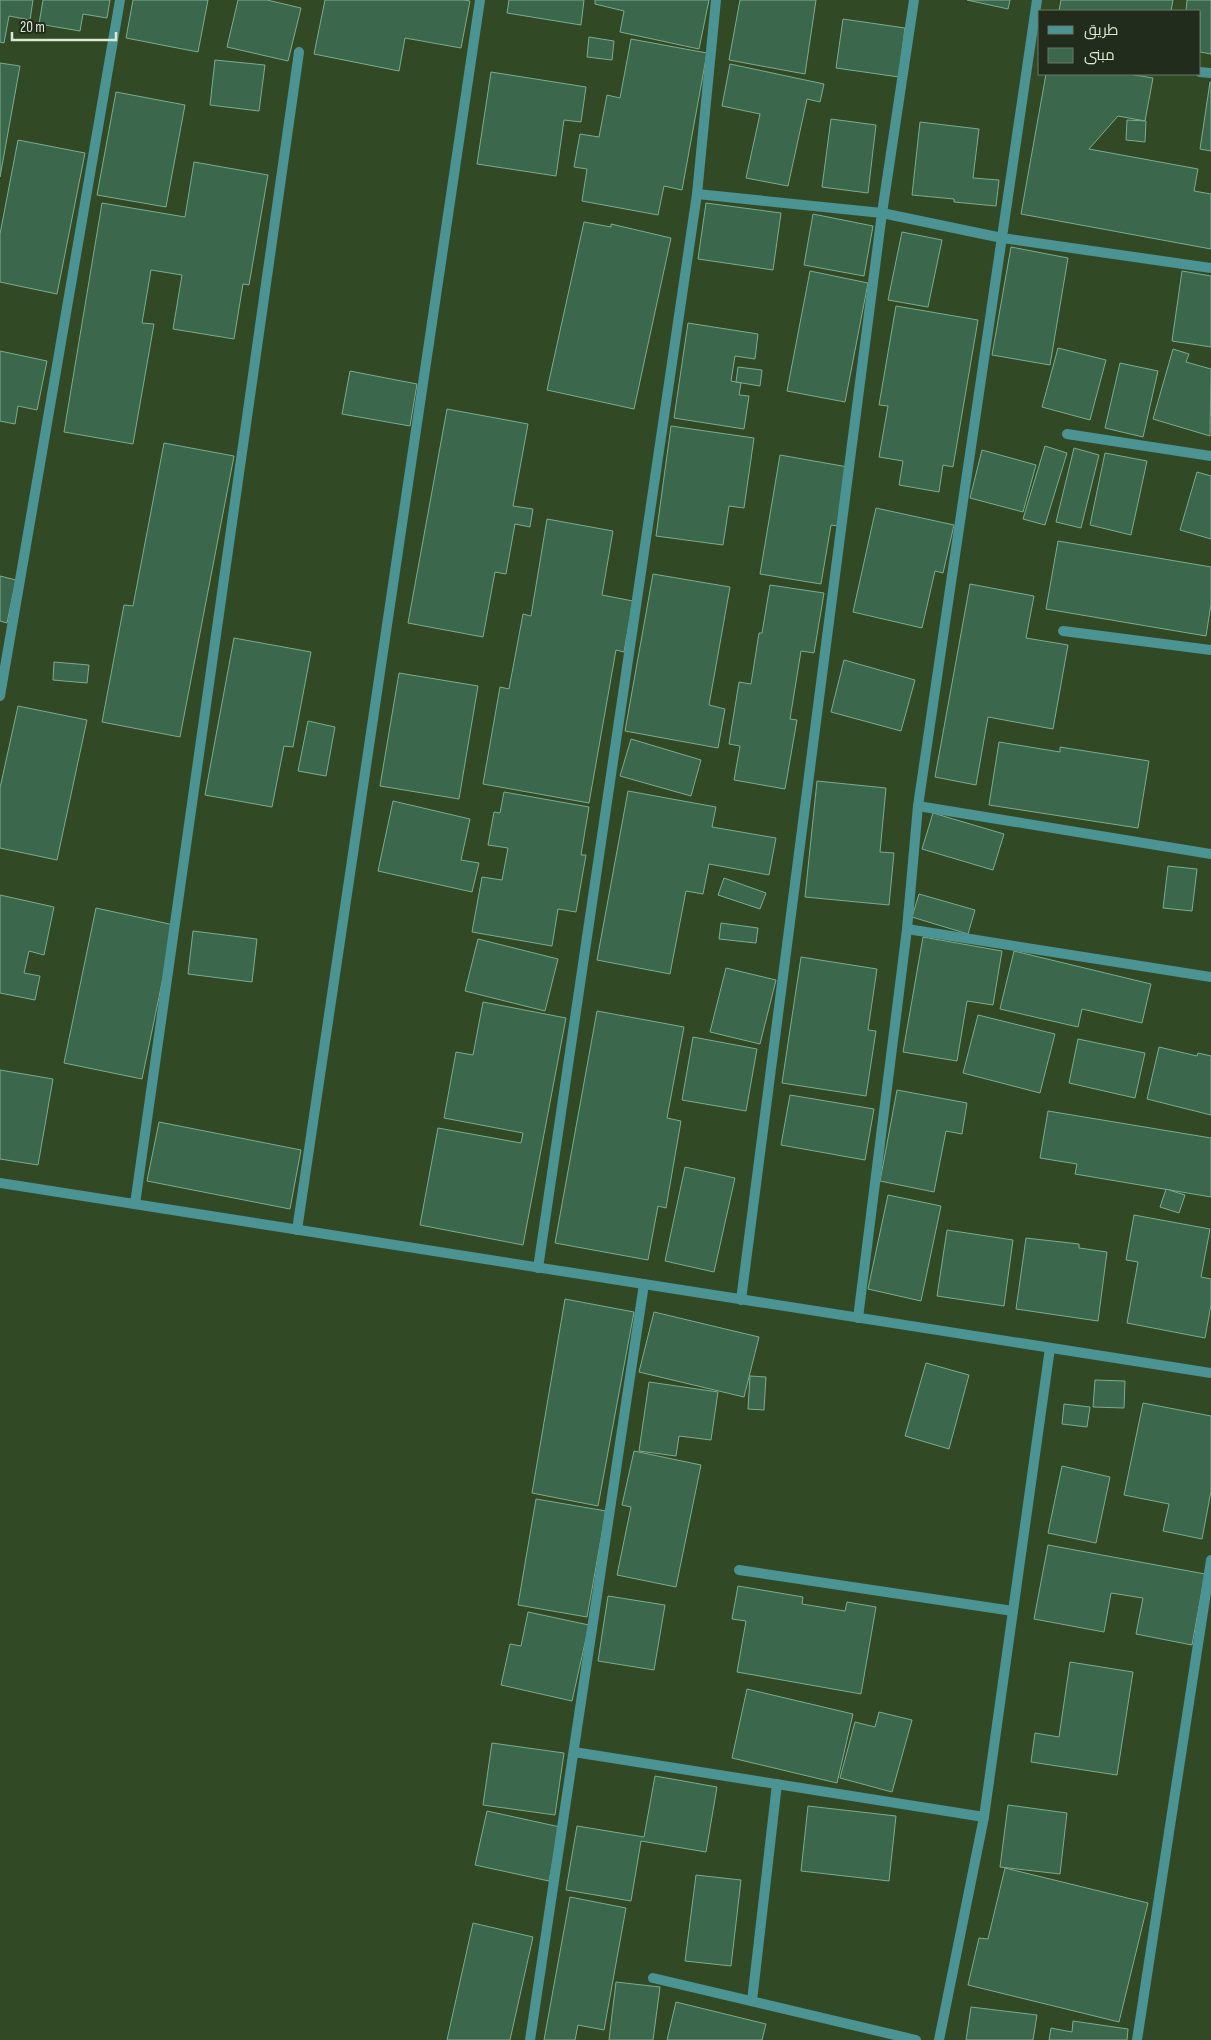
<svg xmlns="http://www.w3.org/2000/svg" width="1211" height="2040" font-family="'Sofia Sans Condensed',Cairo,sans-serif">
  <style>
    .building { fill: #3b684d; stroke: #7dab8e }
    .lines { fill: none; stroke-linecap: round; stroke-linejoin: round }
    .street { stroke: #4c9394; stroke-width: 10 }
  </style>
  <rect width="100%" height="100%" fill="#314a25"/>
  <g class="building">
    <path d="M0 0H33L30 20 9 16 4 43 0 42Z"/>
    <path d="M43 0H110L107 18 83 14 80 31 39 24Z"/>
    <path d="M133 0H208L198 52 126 38Z"/>
    <path d="M238 0H267L301 8 288 61 227 47Z"/>
    <path d="M325 0H464L470 1 461 48 405 38 399 71 314 54Z"/>
    <path d="M509 0H584L581 25 507 13Z"/>
    <path d="M595 0H709L699 49 620 32 624 11 595 4Z"/>
    <path d="M740 0H816L805 74 729 60Z"/>
    <path d="M967 0H1010L1008 9Z"/>
    <path d="M1061 0H1173L1171 11H1059Z"/>
    <path d="M1187 0H1211V54L1200 52V11H1186Z"/>
    <path d="M843 19 905 28 899 77 836 68Z"/>
    <path d="M589 37 614 41 612 60 587 57Z"/>
    <path d="M631 39 707 53 682 190 664 186 658 215 582 201 587 169 574 167 580 134 599 137 607 95 620 98Z"/>
    <path d="M215 60 265 65 259 111 210 105Z"/>
    <path d="M0 63 20 66 0 177Z"/>
    <path d="M730 64 824 84 820 102 807 99 788 186 746 178 760 114 722 106Z"/>
    <path d="M491 72 586 87 581 122 564 120 556 176 477 164Z"/>
    <path d="M1046 74H1129L1153 78 1145 121 1118 116 1089 149 1198 169 1194 191 1211 194V249L1021 214Z"/>
    <path d="M1210 82H1211V151L1200 149Z"/>
    <path d="M116 92 185 105 166 207 97 195Z"/>
    <path d="M831 119 876 125 868 193 822 187Z"/>
    <path d="M1127 120 1146 121 1145 142 1126 140Z"/>
    <path d="M920 122 979 129 973 178 999 180 996 206 954 202V199L912 195Z"/>
    <path d="M18 140 85 153 57 294 0 282V234Z"/>
    <path d="M194 162 268 175 249 285 243 284 234 339 173 329 182 275 151 270 142 323 154 324 133 444 64 432 102 203 185 217Z"/>
    <path d="M706 203 781 213 773 270 698 259Z"/>
    <path d="M813 214 873 226 864 276 804 265Z"/>
    <path d="M584 222 611 227V224L671 238 634 409 547 390Z"/>
    <path d="M902 232 942 240 928 307 888 300Z"/>
    <path d="M1011 247 1068 258 1050 365 992 355Z"/>
    <path d="M810 271 868 283 845 402 787 391Z"/>
    <path d="M1182 271 1211 276V347L1172 341Z"/>
    <path d="M896 306 978 320 953 467 943 465 939 492 899 485 903 461 879 457 888 406 879 405Z"/>
    <path d="M688 323 758 334 755 359 735 356 731 381 741 383 739 395 749 396 744 429 674 418Z"/>
    <path d="M1058 348 1106 360 1090 420 1042 407Z"/>
    <path d="M1173 349 1189 354 1186 362 1211 369 1210 436 1153 419Z"/>
    <path d="M0 351 47 361 37 410 18 406 15 424 0 421Z"/>
    <path d="M1120 363 1158 371 1143 437 1105 428Z"/>
    <path d="M738 367 762 370 760 386 736 382Z"/>
    <path d="M350 371 417 384 410 426 342 414Z"/>
    <path d="M447 409 528 424 513 506 533 509 530 527 515 524 506 574 495 572 483 637 408 623Z"/>
    <path d="M671 426 754 438 744 508 729 506 723 545 656 536Z"/>
    <path d="M164 443 234 456 180 737 102 722 124 605 133 606Z"/>
    <path d="M1045 446 1067 453 1045 525 1023 519Z"/>
    <path d="M1074 448 1099 455 1081 528 1056 522Z"/>
    <path d="M982 450 1036 465 1023 512 970 498Z"/>
    <path d="M1105 453 1147 461 1131 535 1090 525Z"/>
    <path d="M780 455 848 467 838 526 831 525 821 584 760 574Z"/>
    <path d="M1197 472 1211 476V539L1180 530Z"/>
    <path d="M876 508 954 525 943 573 935 571 922 628 853 612Z"/>
    <path d="M547 519 613 531 602 595 633 601 624 652 616 650 589 803 483 784 500 687 509 689 523 614 531 616Z"/>
    <path d="M1058 541 1211 567V604L1206 636 1046 609Z"/>
    <path d="M653 574 730 587 709 705 725 709 718 748 625 731Z"/>
    <path d="M0 576 16 580 7 623 0 621Z"/>
    <path d="M970 584 1034 596 1026 638 1068 645 1053 729 988 717 976 785 935 777Z"/>
    <path d="M770 585 824 593 814 653 801 651 790 719 797 720 785 789 734 780 740 746 729 744 739 682 751 684 759 633H762Z"/>
    <path d="M234 638 311 652 293 747 284 746 272 807 205 795Z"/>
    <path d="M844 660 915 680 901 731 831 712Z"/>
    <path d="M54 662 89 665 87 683 53 680Z"/>
    <path d="M399 673 478 686 459 799 380 786Z"/>
    <path d="M18 706 87 720 57 860 0 848V788Z"/>
    <path d="M308 721 335 727 326 776 298 771Z"/>
    <path d="M631 739 701 760 691 796 620 776Z"/>
    <path d="M999 742 1060 752V747L1149 761 1138 828 989 805Z"/>
    <path d="M817 781 886 788 880 852 894 853 889 905 805 897Z"/>
    <path d="M628 791 716 807 712 827 776 838 769 875 709 864 703 894 686 891 670 974 597 960Z"/>
    <path d="M504 792 589 807 581 855H586L576 912 558 909 552 946 472 932 482 877 502 880 508 848 488 845 494 812 500 813Z"/>
    <path d="M393 801 470 819 461 860 479 863 472 892 378 871Z"/>
    <path d="M933 813 1004 834 993 870 922 849Z"/>
    <path d="M1168 866 1197 869 1192 911 1163 908Z"/>
    <path d="M724 878 766 893 760 909 718 895Z"/>
    <path d="M919 894 975 910 968 934 912 917Z"/>
    <path d="M0 895 54 907 44 955 29 951 24 973 40 976 35 1000 0 993Z"/>
    <path d="M96 908 174 925 142 1079 64 1063Z"/>
    <path d="M721 923 758 928 756 943 719 939Z"/>
    <path d="M193 931 257 939 252 982 188 974Z"/>
    <path d="M923 937 1002 951 993 1005 967 1001 957 1061 903 1052Z"/>
    <path d="M478 939 558 959 545 1011 465 991Z"/>
    <path d="M1014 951 1151 984 1142 1023 1082 1009 1078 1027 1000 1009Z"/>
    <path d="M801 957 877 969 868 1030 876 1031 866 1096 782 1083Z"/>
    <path d="M726 968 776 980 760 1044 710 1032Z"/>
    <path d="M483 1002 566 1018 523 1245 420 1225 438 1128 521 1143 523 1133 444 1118 456 1052 473 1055Z"/>
    <path d="M597 1011 684 1027 667 1118 681 1121 666 1208 658 1206 648 1260 555 1243Z"/>
    <path d="M978 1015 1055 1034 1040 1093 963 1073Z"/>
    <path d="M693 1037 757 1049 746 1111 682 1100Z"/>
    <path d="M1078 1039 1145 1053 1135 1098 1069 1083Z"/>
    <path d="M1159 1047 1197 1056 1198 1053 1211 1056V1115L1147 1099Z"/>
    <path d="M0 1070 53 1079 38 1165 0 1159Z"/>
    <path d="M897 1090 967 1103 962 1134 946 1131 934 1192 880 1181Z"/>
    <path d="M790 1095 874 1109 865 1160 781 1145Z"/>
    <path d="M1048 1111 1211 1138V1197L1075 1174 1077 1164 1040 1158Z"/>
    <path d="M159 1122 301 1150 290 1209 147 1181Z"/>
    <path d="M685 1167 735 1178 714 1272 665 1261Z"/>
    <path d="M1166 1189 1185 1195 1179 1213 1160 1207Z"/>
    <path d="M888 1195 941 1206 921 1301 868 1289Z"/>
    <path d="M1134 1215 1210 1229 1201 1277 1211 1279V1305L1205 1338 1127 1323 1138 1262 1126 1260Z"/>
    <path d="M947 1230 1013 1240 1004 1306 937 1296Z"/>
    <path d="M1026 1238 1079 1244V1248L1107 1252 1098 1321 1016 1309Z"/>
    <path d="M565 1299 634 1312 598 1506 532 1493Z"/>
    <path d="M654 1312 759 1337 744 1397 639 1372Z"/>
    <path d="M926 1363 969 1375 949 1449 905 1436Z"/>
    <path d="M750 1376 766 1377 764 1410 748 1409Z"/>
    <path d="M1095 1380 1125 1381 1124 1408 1093 1407Z"/>
    <path d="M649 1382 718 1392 711 1440 679 1436 676 1456 639 1451Z"/>
    <path d="M1143 1403 1211 1416V1491L1202 1539 1163 1531 1169 1504 1124 1495Z"/>
    <path d="M1064 1404 1090 1407 1087 1427 1062 1424Z"/>
    <path d="M634 1451 701 1465 676 1587 617 1575 631 1507 622 1505Z"/>
    <path d="M1062 1466 1110 1477 1096 1543 1048 1533Z"/>
    <path d="M536 1499 606 1511 587 1617 518 1605Z"/>
    <path d="M1048 1545 1205 1574 1192 1645 1136 1634 1143 1598 1111 1593 1104 1632 1034 1619Z"/>
    <path d="M738 1586 803 1597 802 1604 845 1611 847 1602 876 1607 861 1694 737 1672 746 1621 732 1619Z"/>
    <path d="M608 1596 665 1605 654 1670 598 1661Z"/>
    <path d="M528 1612 589 1625 572 1701 501 1685 510 1644 521 1646Z"/>
    <path d="M1070 1662 1133 1672 1117 1775 1031 1762 1035 1733 1059 1737Z"/>
    <path d="M747 1689 853 1714 837 1783 732 1758Z"/>
    <path d="M879 1712 912 1720 892 1792 840 1778 855 1722 875 1727Z"/>
    <path d="M492 1743 564 1753 555 1815 483 1805Z"/>
    <path d="M655 1776 717 1787 706 1852 641 1841 631 1901 566 1890 577 1826 644 1837Z"/>
    <path d="M1008 1805 1067 1813 1060 1874 1000 1867Z"/>
    <path d="M808 1806 896 1816 889 1881 801 1871Z"/>
    <path d="M487 1811 560 1827 549 1881 475 1865Z"/>
    <path d="M1005 1868 1148 1903 1119 2022 968 1985 979 1938 988 1939Z"/>
    <path d="M696 1875 741 1880 731 1966 685 1961Z"/>
    <path d="M570 1897 626 1908 604 2030 578 2025 575 2040H544Z"/>
    <path d="M473 1923 533 1937 510 2040H447Z"/>
    <path d="M616 1982 660 1987 653 2040H609Z"/>
    <path d="M676 2002 766 2024 762 2040H667Z"/>
    <path d="M971 2007 1037 2015 1033 2040H966Z"/>
    <path d="M1073 2021 1128 2029 1127 2040H1049L1051 2028 1072 2032Z"/>
  </g>
  <g class="lines">
    <g class="street">
      <path d="M1200 72 1211 73"/>
      <path d="M697 194 882 213 1002 238 1211 268"/>
      <path d="M1067 434 1211 456"/>
      <path d="M1063 631 1211 650"/>
      <path d="M0 696 120 0"/>
      <path d="M918 806 1211 854"/>
      <path d="M907 929 1211 977"/>
      <path d="M0 1183 1211 1373"/>
      <path d="M135 1204 299 52"/>
      <path d="M297 1230 480 0"/>
      <path d="M538 1268 697 194 716 0"/>
      <path d="M741 1300 882 213 914 0"/>
      <path d="M858 1318 907 929 918 806 1037 0"/>
      <path d="M739 1570 1013 1611"/>
      <path d="M574 1752 984 1817"/>
      <path d="M653 1978 916 2040"/>
      <path d="M752 2001 777 1784"/>
      <path d="M530 2040 644 1284"/>
      <path d="M939 2040 984 1817 1050 1348"/>
      <path d="M1137 2040 1211 1560"/>
    </g>
  </g>
  <rect x="1038" y="10" width="162" height="65" fill="#212c1c" stroke="#6b7866"/>
  <rect x="1048" y="26" width="25" height="8" fill="#4c9394" stroke="#6b7866"/>
  <text x="1084" y="35" font-size="15" fill="#dbead4">طريق</text>
  <rect x="1048" y="48" width="25" height="15" fill="#3b684d" stroke="#6b7866"/>
  <text x="1084" y="60" font-size="15" fill="#dbead4">مبنى</text>
  <path d="M12 32v8h104v-8" fill="none" stroke="#dbead4" stroke-width="2.5"/>
  <text x="20" y="32" font-size="15" fill="#dbead4" stroke="#212c1c" stroke-width="4" paint-order="stroke">20 m</text>
</svg>
